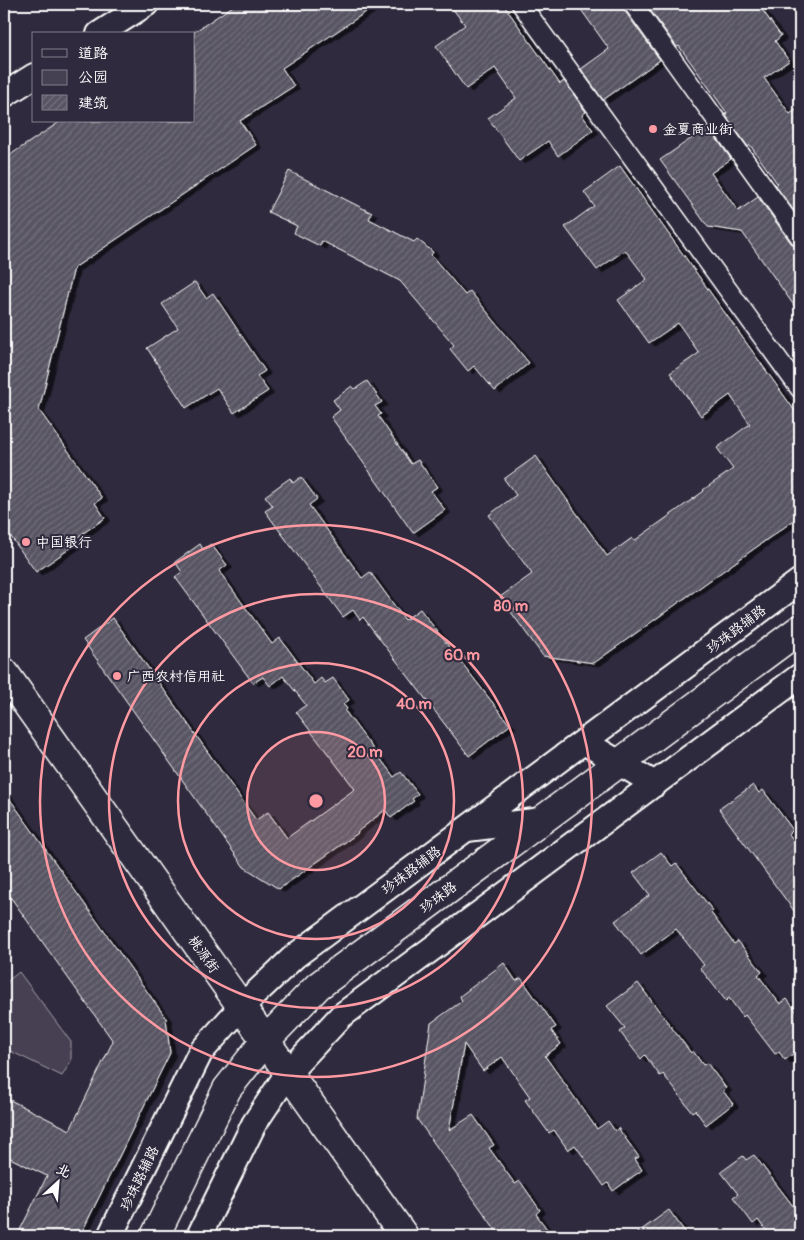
<svg xmlns="http://www.w3.org/2000/svg" width="804" height="1240" font-family="Pangolin,'LXGW WenKai TC',sans-serif">
  <style>
    .green { fill: #464152; stroke: #a2a0a8 }
    .building { fill: url(#building-hatch); stroke: #fff; filter: url(#shadow) }
    .lines { fill: none; stroke-linecap: round; stroke-linejoin: round }
    .pedestrian-casing { stroke: #fff; stroke-width: 21 }
    .minor-casing { stroke: #fff; stroke-width: 28 }
    .tertiary-casing { stroke: #fff; stroke-width: 31 }
    .secondary-casing { stroke: #fff; stroke-width: 31 }
    .pedestrian { stroke: #2f2a3d; stroke-width: 18 }
    .minor { stroke: #2f2a3d; stroke-width: 24 }
    .tertiary { stroke: #2f2a3d; stroke-width: 28 }
    .secondary { stroke: #2f2a3d; stroke-width: 28 }
    .ring { fill: none; stroke: #ff9aa2; stroke-width: 2.5 }
    .poi-dot { fill: #ff9aa2; stroke: #2f2a3d; stroke-width: 2 }
    .labels { text-anchor: middle; stroke-width: 4; stroke-linejoin: round; paint-order: stroke }
    .poi-label { font-size: 14px; fill: #fff; stroke: #2f2a3d; text-anchor: start }
    .street-label { font-size: 14px; fill: #fff; stroke: #2f2a3d }
    .centre { fill: #ff9aa2; stroke: #2f2a3d; stroke-width: 2.5 }
    .ring-label { font-size: 15px; text-anchor: middle; font-weight: bold; fill: #ff9aa2; stroke: #2f2a3d; stroke-width: 4; stroke-linejoin: round; paint-order: stroke }
  </style>
  <defs>
    <pattern id="building-hatch" width="6" height="6" patternUnits="userSpaceOnUse" patternTransform="scale(1.25)"><rect width="6" height="6" fill="#595564"/><path d="M-1 1l2-2M0 6l6-6M5 7l2-2" fill="none" stroke="#726e7b"/></pattern>
    <filter id="shadow"><feDropShadow dx="5.5" dy="3" stdDeviation="0" flood-color="#0009"/></filter>
  </defs>
  <rect width="100%" height="100%" fill="#2f2a3d"/>
  <filter id="ink" filterUnits="userSpaceOnUse"><feTurbulence type="fractalNoise" baseFrequency=".02" numOctaves="2"/><feDisplacementMap in="SourceGraphic" scale="10" xChannelSelector="R" yChannelSelector="G"/><feConvolveMatrix kernelMatrix="1 2 1 2 8 2 1 2 1" color-interpolation-filters="sRGB"/></filter>
  <g filter="url(#ink)">
    <path class="green" d="M19 972 71 1042V1061L62 1076 4 1048V990L9 980Z"/>
    <g class="building">
      <path d="M236 4H378L282 68 294 86 240 121 256 145 74 268 39 410 102 498 95 503 105 518 72 541 75 545 36 572 4 527V159L61 121H194V32Z"/>
      <path d="M449 4H503L560 84 564 81 586 112 582 115 593 130 558 156 548 141 519 161 488 118 516 98 495 68 466 89 436 46 465 25Z"/>
      <path d="M577 4H623L624 10 660 60 603 100 581 69 609 49Z"/>
      <path d="M646 4H758L781 36 775 41 789 61 764 78 790 114 800 107V219L775 185 777 183 750 145 748 147 725 114 727 113 679 46 677 47Z"/>
      <path d="M708 127 731 159 711 173 738 211 758 197 791 243 795 246 800 248V314L742 232 708 227 660 160Z"/>
      <path d="M620 166 800 418V516L594 663 543 656 500 597 532 574 489 515 516 495 504 479 536 456 607 556 632 538 634 541 704 491 703 490 733 469 717 448 750 424 730 395 701 416 670 373 699 353 678 323 649 343 618 300 647 279 625 250 597 270 565 227 594 206 584 192Z"/>
      <path d="M289 171 372 213 369 219 414 242 417 239 433 252 431 255 465 295 470 291 529 363 495 391 474 366 468 371 450 349 454 345 400 281 322 241 320 246 294 233 297 226 268 212Z"/>
      <path d="M195 282 206 298 213 293 265 371 257 376 268 391 234 413 217 388 186 408 147 348 178 328 162 304Z"/>
      <path d="M367 381 382 402 375 406 381 414 378 416 411 464 418 460 437 487 431 491 445 510 413 533 331 417 340 410 333 400 352 386 355 389Z"/>
      <path d="M301 477 317 499 309 505 362 578 370 572 405 620 420 609 510 725 469 756 363 617 360 620 353 610 343 617 265 511 273 506 265 496 290 478 293 483Z"/>
      <path d="M200 544 203 549 211 544 227 565 219 571 272 644 280 638 314 684 321 678 325 683 333 678 349 700 343 704 347 709 345 711 394 777 401 772 418 794 412 799 414 801 391 818 385 810 357 832 358 833 279 889 244 867 83 640 113 618 256 820 268 812 287 838 355 789 296 712 306 705 283 676 270 686 263 677 253 683 175 577 182 572 175 562Z"/>
      <path d="M753 785 759 793 763 790 793 830 789 834 800 849V919L719 809Z"/>
      <path d="M4 791 166 1018 170 1053 80 1236H17L47 1176 4 1155V1097L70 1130 113 1041 4 888Z"/>
      <path d="M661 852 672 866 676 863 713 911 711 913 734 944 738 941 762 972 758 975 780 1004 787 999 800 1016V1049L785 1060 779 1052 775 1054 745 1015 743 1017 729 998 726 1001 700 968 704 965 676 929 641 955 615 921 650 895 633 873Z"/>
      <path d="M504 963 516 981 521 978 556 1027 551 1030 561 1044 545 1056 597 1129 608 1121 615 1131 618 1128 639 1157 635 1159 642 1170 613 1191 608 1183 604 1186 575 1145 568 1150 554 1130 549 1133 525 1100 530 1097 502 1057 483 1071 464 1044 456 1090H455L456 1092 449 1130 473 1115 494 1145 489 1148 515 1184 520 1181 540 1210 536 1214 552 1236H500L417 1119 431 1023 462 1001 460 996Z"/>
      <path d="M638 983 691 1053 693 1051 703 1065 707 1063 726 1088 723 1091 733 1104 706 1125 695 1110 692 1112 663 1074 660 1076 645 1055 641 1059 620 1032 625 1028 607 1006Z"/>
      <path d="M754 1155 800 1215V1236H770L758 1220 753 1224 733 1197 738 1194 721 1172 743 1156 746 1160Z"/>
      <path d="M669 1210 688 1236H633Z"/>
    </g>
    <g class="lines">
      <g class="pedestrian-casing">
        <g id="pedestrian">
          <path d="M521 4 800 389"/>
          <path d="M633 4 800 237"/>
        </g>
      </g>
      <g class="minor-casing">
        <g id="minor">
          <path d="M99 34 146 4"/>
          <path d="M4 95 34 76"/>
          <path d="M584 742 655 784"/>
          <path d="M467 829 542 820"/>
          <path d="M110 1236 200 1053 241 1007 295 956 800 581"/>
          <path d="M199 1236 254 1124 288 1073 341 1016 800 676"/>
        </g>
      </g>
      <g class="tertiary-casing">
        <path id="tertiary" d="M155 1236 227 1089 265 1041 318 986 800 629"/>
      </g>
      <g class="secondary-casing">
        <path id="secondary" d="M4 672 404 1236"/>
      </g>
      <use href="#pedestrian" class="pedestrian"/>
      <use href="#minor" class="minor"/>
      <use href="#tertiary" class="tertiary"/>
      <use href="#secondary" class="secondary"/>
    </g>
  </g>
  <circle cx="316" cy="801" r="69" fill="#ff9aa2" fill-opacity=".12"/>
  <g class="ring">
    <circle cx="316" cy="801" r="69"/>
    <circle cx="316" cy="801" r="138"/>
    <circle cx="316" cy="801" r="207"/>
    <circle cx="316" cy="801" r="276"/>
  </g>
  <g class="poi-dot">
    <circle cx="653" cy="129" r="5"/>
    <circle cx="26" cy="542" r="5"/>
    <circle cx="117" cy="676" r="5"/>
  </g>
  <g class="labels">
    <g class="poi-label">
      <text x="663" y="134">金夏商业街</text>
      <text x="36" y="547">中国银行</text>
      <text x="127" y="681">广西农村信用社</text>
    </g>
    <g class="street-label">
      <text transform="translate(736 629) rotate(-37)" y="5">珍珠路辅路</text>
      <text transform="translate(411 870) rotate(-37)" y="5">珍珠路辅路</text>
      <text transform="translate(438 897) rotate(-37)" y="5">珍珠路</text>
      <text transform="translate(204 954) rotate(55)" y="5">桃源街</text>
      <text transform="translate(139 1178) rotate(-64)" y="5">珍珠路辅路</text>
    </g>
  </g>
  <circle cx="316" cy="801" r="8" class="centre"/>
  <g class="ring-label">
    <text x="511" y="611">80 m</text>
    <text x="462" y="660">60 m</text>
    <text x="414" y="709">40 m</text>
    <text x="365" y="757">20 m</text>
  </g>
  <rect width="804" height="1240" fill="none" stroke="#2f2a3d" stroke-width="20"/>
  <rect x="10" y="10" width="784" height="1220" fill="none" stroke="#fff" stroke-width="2" filter="url(#ink)"/>
  <rect x="32" y="32" width="162" height="90" fill="#2f2a3d" stroke="#827f8b"/>
  <rect x="42" y="49" width="25" height="8" fill="#2f2a3d" stroke="#827f8b"/>
  <text x="78" y="58" font-size="15" fill="#ffffff">道路</text>
  <rect x="42" y="70" width="25" height="15" fill="#464152" stroke="#827f8b"/>
  <text x="78" y="82" font-size="15" fill="#ffffff">公园</text>
  <rect x="42" y="95" width="25" height="15" fill="url(#building-hatch)" stroke="#827f8b"/>
  <text x="78" y="108" font-size="15" fill="#ffffff">建筑</text>
  <g transform="translate(58 1182) rotate(26)" stroke="#2f2a3d" stroke-width="4" paint-order="stroke">
  <path d="M0-4L9 19L0 12L-9 19Z" fill="#ffffff"/>
  <text y="-8" font-size="14" font-weight="bold" text-anchor="middle" fill="#ffffff">北</text>
  </g>
</svg>
